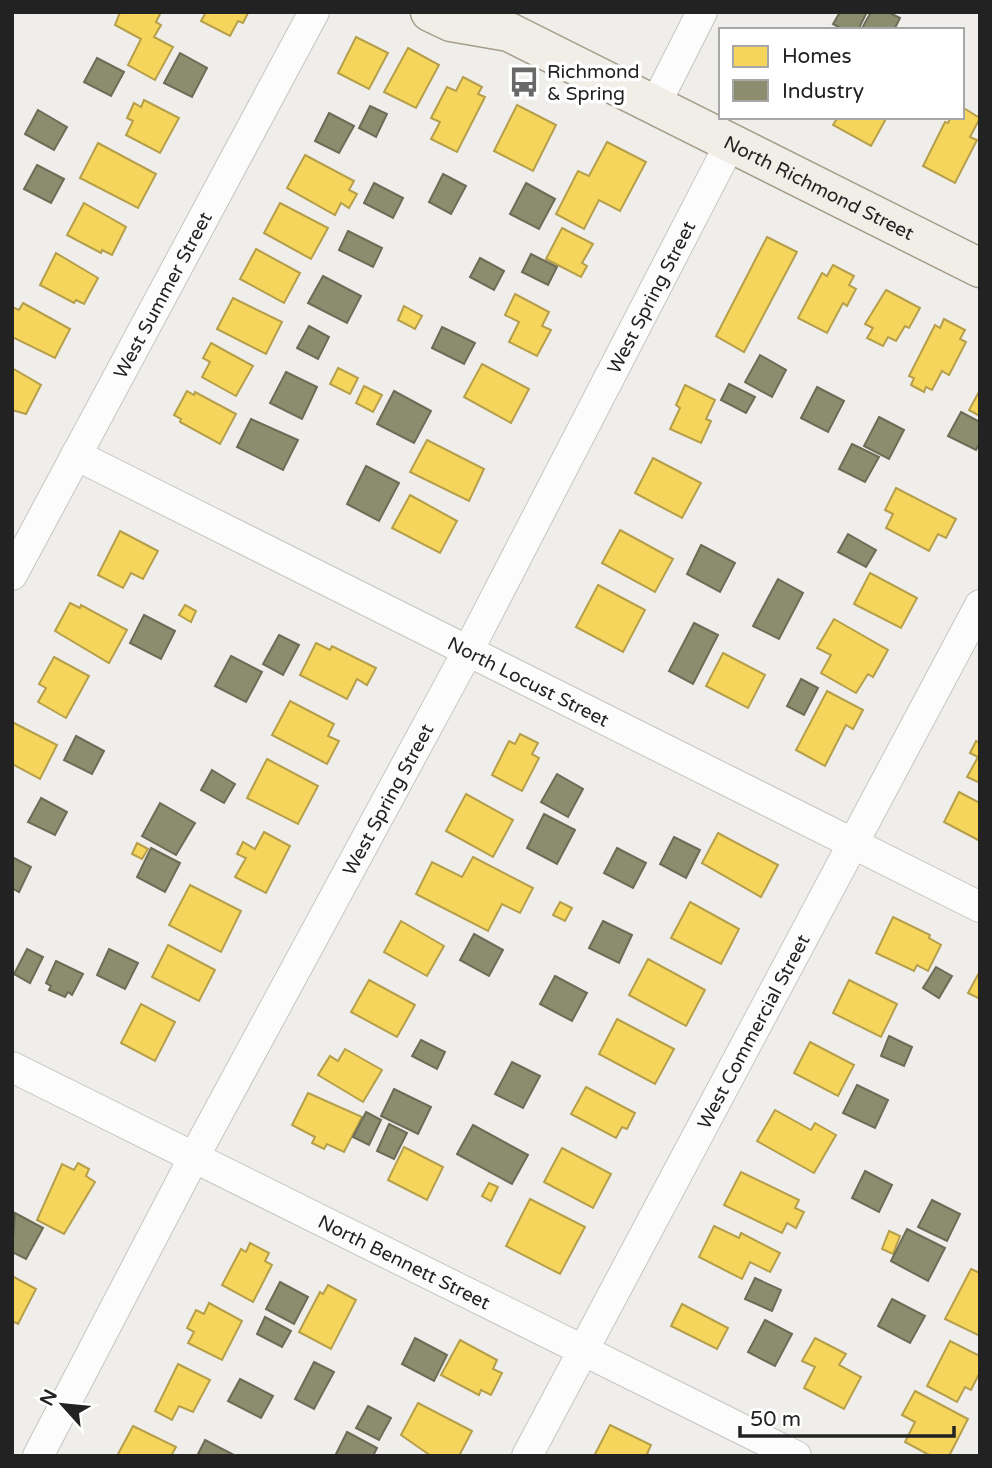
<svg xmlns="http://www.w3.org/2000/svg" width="992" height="1468" font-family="'Varela Round',sans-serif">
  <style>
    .homes { fill: #f6d55c; stroke: #b69f4b; stroke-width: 2 }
    .industry { fill: #8c8c6e; stroke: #6c6c57; stroke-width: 2 }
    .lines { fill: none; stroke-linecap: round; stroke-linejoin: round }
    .minor-casing { stroke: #c6c5c3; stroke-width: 32 }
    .primary-casing { stroke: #a49e8a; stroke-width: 41 }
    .minor { stroke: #fdfcfc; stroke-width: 30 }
    .primary { stroke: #f1eee8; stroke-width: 38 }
    .labels { text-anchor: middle; stroke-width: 7; stroke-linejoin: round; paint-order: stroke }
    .poi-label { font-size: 19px; fill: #222; stroke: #fff; text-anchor: start }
    .street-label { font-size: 19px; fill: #222; stroke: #fff }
  </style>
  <rect width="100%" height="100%" fill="#f0eeeb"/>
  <g class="homes">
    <path d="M161 12 156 22 161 25 154 37 173 47 155 80 128 65 141 39 115 25 120 12Z"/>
    <path d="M206 12H246L248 13 243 23 238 21 230 36 201 21Z"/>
    <path d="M356 37 388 53 369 89 338 73Z"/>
    <path d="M408 48 439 65 416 108 384 92Z"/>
    <path d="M463 77 482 87 478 94 485 97 457 152 431 139 440 122 431 118 447 87 456 91Z"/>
    <path d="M144 100 179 118 160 153 126 135 133 121 127 118 134 103 141 107Z"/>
    <path d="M517 105 556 125 533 171 494 151Z"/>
    <path d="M962 107 980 118 970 137 977 140 955 183 923 166 945 122 948 123 951 117H962Z"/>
    <path d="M838 117H887L871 146 833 125Z"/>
    <path d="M607 142 646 162 620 211 599 200 584 229 556 214 578 171 589 176Z"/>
    <path d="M98 143 156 174 138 208 80 178Z"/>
    <path d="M305 155 354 181 349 190 357 194 349 208 341 203 335 215 287 188Z"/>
    <path d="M84 203 126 227 112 255 102 250 101 253 67 235Z"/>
    <path d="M280 203 328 228 311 259 264 233Z"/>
    <path d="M562 228 593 244 582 263 587 266 581 277 546 259Z"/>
    <path d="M767 237 797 252 744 352 716 336Z"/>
    <path d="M256 249 300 273 284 303 240 279Z"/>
    <path d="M56 253 98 278 84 304 76 300 74 303 40 285Z"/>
    <path d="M833 265 854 276 849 285 856 289 847 306 843 303 827 333 798 318 822 273 827 276Z"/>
    <path d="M886 290 920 308 909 328 905 326 896 341 888 337 883 346 867 338 873 328 865 324Z"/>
    <path d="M515 294 549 312 542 326 551 330 537 356 509 342 519 322 505 315Z"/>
    <path d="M233 298 282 322 266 354 217 329Z"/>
    <path d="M23 303 70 329 55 358 12 337V307L19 310Z"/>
    <path d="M404 306 422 316 415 329 398 320Z"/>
    <path d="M944 319 965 330 960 339 966 342 949 375 942 371 932 390 926 387 924 392 911 385 914 378 909 376 935 325 940 328Z"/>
    <path d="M211 343 253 366 236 396 202 377 210 362 203 358Z"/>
    <path d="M482 364 529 389 511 423 464 397Z"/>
    <path d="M12 368 41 385 26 414 12 410Z"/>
    <path d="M338 368 358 378 350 394 330 384Z"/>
    <path d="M685 385 715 400 706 419 711 421 701 443 670 429 680 408 676 405Z"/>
    <path d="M364 386 382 395 373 412 356 403Z"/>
    <path d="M980 390V416L969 410Z"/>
    <path d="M187 391 194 395 195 392 236 414 220 444 180 422 181 419 174 415Z"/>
    <path d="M427 440 484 469 469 501 410 472Z"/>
    <path d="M653 458 701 483 682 518 635 493Z"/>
    <path d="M896 488 956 519 946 538 938 534 929 551 886 528 893 514 885 510Z"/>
    <path d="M410 495 457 521 440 553 392 528Z"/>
    <path d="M620 530 673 559 655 592 602 563Z"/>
    <path d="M120 531 158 551 143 579 131 573 123 588 98 575Z"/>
    <path d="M870 573 917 598 901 628 854 604Z"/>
    <path d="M598 585 645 610 623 652 576 627Z"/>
    <path d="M70 603 80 608 81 605 127 630 109 663 55 631Z"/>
    <path d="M185 605 196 611 191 622 179 615Z"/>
    <path d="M834 619 888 650 873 677 868 674 856 693 821 673 831 655 817 648Z"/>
    <path d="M316 643 330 650 332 646 376 668 367 685 357 679 347 699 300 675Z"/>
    <path d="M723 653 765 675 748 708 706 686Z"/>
    <path d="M54 657 89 676 66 718 38 702 46 688 39 684Z"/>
    <path d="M827 691 863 710 853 729 846 725 825 766 796 750Z"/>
    <path d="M290 701 334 724 328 736 339 741 327 764 272 735Z"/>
    <path d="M12 722 57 745 40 779 12 764Z"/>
    <path d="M520 734 538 743 532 754 539 758 522 791 492 775 509 741 515 744Z"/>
    <path d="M976 741 980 743V783L967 777 978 757 970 753Z"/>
    <path d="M267 759 318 786 298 824 247 798Z"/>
    <path d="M959 792 980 803V841L944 822Z"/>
    <path d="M466 794 513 820 493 857 446 831Z"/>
    <path d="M264 832 290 846 266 893 235 877 246 858 237 854 243 842 255 849Z"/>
    <path d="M718 833 778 865 761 897 702 863Z"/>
    <path d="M137 843 148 849 142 859 132 854Z"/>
    <path d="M473 857 533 888 520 913 502 904 488 931 416 894 432 862 462 877Z"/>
    <path d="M190 885 241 911 221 952 169 925Z"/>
    <path d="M560 902 572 908 565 921 553 915Z"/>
    <path d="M690 902 739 929 721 964 671 938Z"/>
    <path d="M893 917 930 935 929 938 941 945 928 971 917 965 914 971 876 953Z"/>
    <path d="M401 921 444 946 427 976 384 952Z"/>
    <path d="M168 945 215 970 199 1001 152 977Z"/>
    <path d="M648 959 705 990 686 1026 629 995Z"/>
    <path d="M980 971V999L968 993Z"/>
    <path d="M369 980 415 1005 397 1037 351 1012Z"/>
    <path d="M849 980 897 1004 881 1037 833 1013Z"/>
    <path d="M141 1004 175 1022 155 1061 121 1043Z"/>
    <path d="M617 1019 674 1049 655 1084 599 1054Z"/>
    <path d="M810 1042 854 1065 838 1096 794 1073Z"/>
    <path d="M345 1049 382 1070 363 1102 318 1075 330 1056 338 1061Z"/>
    <path d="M586 1087 635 1113 627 1129 622 1127 616 1138 571 1114Z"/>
    <path d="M308 1093 362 1117 344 1152 327 1144 324 1149 312 1143 315 1137 292 1125Z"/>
    <path d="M775 1110 811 1130 815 1123 836 1135 814 1173 757 1141Z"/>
    <path d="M404 1147 443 1167 427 1200 388 1180Z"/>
    <path d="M562 1148 611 1174 593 1208 544 1182Z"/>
    <path d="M78 1163 89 1169 86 1176 95 1182 64 1234 37 1220 62 1164 74 1170Z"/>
    <path d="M741 1172 799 1200 795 1208 804 1212 796 1228 787 1223 782 1233 724 1205Z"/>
    <path d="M489 1183 498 1187 491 1201 482 1196Z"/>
    <path d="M530 1199 585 1227 560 1274 506 1246Z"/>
    <path d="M714 1226 739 1238 741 1233 780 1253 770 1272 750 1262 742 1279 699 1257Z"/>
    <path d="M889 1231 900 1236 893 1254 882 1249Z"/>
    <path d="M250 1243 269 1253 265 1261 272 1265 253 1302 222 1285 241 1249 246 1252Z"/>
    <path d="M971 1269 980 1273V1336L945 1319Z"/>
    <path d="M12 1276 36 1289 18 1324 12 1321Z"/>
    <path d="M328 1285 356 1300 331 1349 299 1332 320 1292 323 1294Z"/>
    <path d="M209 1303 242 1321 222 1360 188 1343 194 1332 187 1328 196 1310 204 1314Z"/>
    <path d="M682 1304 728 1328 717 1349 671 1326Z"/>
    <path d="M815 1338 846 1354 839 1365 861 1377 844 1409 804 1388 815 1367 802 1361Z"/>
    <path d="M460 1340 497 1360 493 1369 502 1373 491 1395 481 1390 479 1395 441 1375Z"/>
    <path d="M950 1341 980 1356V1372L971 1390 965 1387 957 1402 927 1386Z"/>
    <path d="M178 1364 210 1380 193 1412 179 1406 172 1420 155 1411Z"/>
    <path d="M915 1391 968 1419 949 1456H931L905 1442 915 1422 902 1415Z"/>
    <path d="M418 1403 472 1431 459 1456H431L401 1435Z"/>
    <path d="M610 1425 651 1445 647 1454 651 1456H594Z"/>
    <path d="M133 1426 176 1447 171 1456H117Z"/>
  </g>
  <g class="industry">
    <path d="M840 12H867L858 30H844L833 24Z"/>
    <path d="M871 12H888L900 18 894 30H861Z"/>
    <path d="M180 53 207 68 192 97 164 83Z"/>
    <path d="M97 58 124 72 111 96 84 82Z"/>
    <path d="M370 106 387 114 376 137 359 128Z"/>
    <path d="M38 110 67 127 54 150 25 134Z"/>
    <path d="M329 113 354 126 339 153 315 141Z"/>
    <path d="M37 165 64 179 51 203 24 189Z"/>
    <path d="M443 174 466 186 451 214 429 202Z"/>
    <path d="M374 183 403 198 393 218 364 203Z"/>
    <path d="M526 183 555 199 539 229 510 214Z"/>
    <path d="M348 231 382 248 373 267 339 250Z"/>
    <path d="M531 254 557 267 548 285 522 272Z"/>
    <path d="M480 258 504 271 494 290 470 277Z"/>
    <path d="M323 276 361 296 347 323 308 303Z"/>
    <path d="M309 326 329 337 318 359 297 348Z"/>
    <path d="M442 327 475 343 464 364 432 348Z"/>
    <path d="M760 355 786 370 772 397 745 382Z"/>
    <path d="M286 372 317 387 302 419 270 403Z"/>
    <path d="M729 384 755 397 746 413 721 400Z"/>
    <path d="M817 387 844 401 828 432 801 418Z"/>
    <path d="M394 391 431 411 414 443 377 424Z"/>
    <path d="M961 412 980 422V442L976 450 948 436Z"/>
    <path d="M879 417 904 430 889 459 864 446Z"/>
    <path d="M251 419 298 440 283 470 237 447Z"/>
    <path d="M852 444 879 457 865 482 839 469Z"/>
    <path d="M366 466 399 483 379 521 347 504Z"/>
    <path d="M848 534 876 550 866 567 838 552Z"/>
    <path d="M701 545 735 563 720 592 687 574Z"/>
    <path d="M778 579 803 593 779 639 753 626Z"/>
    <path d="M144 615 175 631 161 659 130 643Z"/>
    <path d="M694 623 718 635 693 684 669 671Z"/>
    <path d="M279 635 299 645 283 675 263 664Z"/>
    <path d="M231 656 262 672 246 702 215 686Z"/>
    <path d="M801 679 818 688 804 715 787 706Z"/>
    <path d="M76 736 104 751 92 774 64 760Z"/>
    <path d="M212 770 235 784 224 803 201 790Z"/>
    <path d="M557 774 583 789 568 817 541 802Z"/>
    <path d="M41 798 67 812 55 835 28 822Z"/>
    <path d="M160 803 195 823 176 855 142 836Z"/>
    <path d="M544 814 575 830 557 864 527 848Z"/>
    <path d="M674 837 700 850 686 878 660 864Z"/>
    <path d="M151 848 180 863 165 892 137 877Z"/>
    <path d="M617 848 646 863 633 888 604 873Z"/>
    <path d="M12 857 31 867 19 892 12 888Z"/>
    <path d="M603 921 632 935 619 963 589 948Z"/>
    <path d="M474 934 503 950 489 976 460 960Z"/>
    <path d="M27 949 43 957 30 983 14 974Z"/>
    <path d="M109 949 138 963 125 989 97 975Z"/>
    <path d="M56 961 83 974 72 995 68 992 65 997 49 990 51 986 46 983Z"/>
    <path d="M936 967 952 976 939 998 923 988Z"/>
    <path d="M555 976 587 993 572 1021 540 1004Z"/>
    <path d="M889 1036 912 1047 904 1066 881 1056Z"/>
    <path d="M421 1040 445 1052 437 1069 412 1056Z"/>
    <path d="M512 1062 540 1076 523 1108 495 1094Z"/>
    <path d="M857 1085 888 1100 875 1128 843 1113Z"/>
    <path d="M394 1089 431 1107 418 1134 381 1116Z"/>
    <path d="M366 1112 381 1120 369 1145 353 1137Z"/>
    <path d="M389 1124 407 1133 394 1159 377 1151Z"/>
    <path d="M473 1125 528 1155 512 1184 457 1154Z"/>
    <path d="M865 1171 892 1185 879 1212 852 1198Z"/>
    <path d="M932 1200 960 1214 947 1241 918 1227Z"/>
    <path d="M15 1213 43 1228 26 1259 12 1252Z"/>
    <path d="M907 1229 945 1248 928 1281 891 1261Z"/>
    <path d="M755 1278 781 1290 772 1311 745 1299Z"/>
    <path d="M280 1282 308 1297 294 1324 266 1309Z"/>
    <path d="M892 1299 925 1316 910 1343 878 1326Z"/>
    <path d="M265 1317 291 1331 282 1347 257 1334Z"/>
    <path d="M765 1320 792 1334 775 1366 748 1352Z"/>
    <path d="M415 1338 447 1355 434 1381 402 1364Z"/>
    <path d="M314 1362 334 1372 314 1409 295 1399Z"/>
    <path d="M240 1379 273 1396 261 1418 228 1401Z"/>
    <path d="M368 1406 391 1418 379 1440 356 1428Z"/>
    <path d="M347 1432 377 1448 373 1456H335Z"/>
    <path d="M205 1440 234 1455 233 1456H197Z"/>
  </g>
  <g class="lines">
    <g class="minor-casing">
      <g id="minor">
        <path d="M656 103 702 12"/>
        <path id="s1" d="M76 455 980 907"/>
        <path id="s2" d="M12 575 314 12"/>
        <path id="s3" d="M12 1067 796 1456"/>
        <path id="s4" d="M38 1456 193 1159 469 649 731 142"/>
        <path id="s5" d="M527 1456 980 605"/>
      </g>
    </g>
    <g class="primary-casing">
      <g id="primary">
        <path id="s6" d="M430 12 451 22 509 32 980 268"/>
      </g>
    </g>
    <use href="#minor" class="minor"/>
    <use href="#primary" class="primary"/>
  </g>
  <defs>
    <g id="bus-bare" transform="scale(2.415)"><path d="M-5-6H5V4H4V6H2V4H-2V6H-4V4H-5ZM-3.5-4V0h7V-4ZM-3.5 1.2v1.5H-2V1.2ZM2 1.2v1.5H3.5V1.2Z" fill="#6a6968" stroke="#fff" stroke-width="2.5" paint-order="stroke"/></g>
  </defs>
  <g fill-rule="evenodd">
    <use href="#bus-bare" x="524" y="82"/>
  </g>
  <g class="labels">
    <g class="poi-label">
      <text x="547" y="78">Richmond<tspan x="547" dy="22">&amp; Spring</tspan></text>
    </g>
    <g class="street-label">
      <text dy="7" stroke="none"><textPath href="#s6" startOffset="429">North Richmond Street</textPath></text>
      <text dy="7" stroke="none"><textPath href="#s2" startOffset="318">West Summer Street</textPath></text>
      <text dy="7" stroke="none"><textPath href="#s4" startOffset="1311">West Spring Street</textPath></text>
      <text dy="7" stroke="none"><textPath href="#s1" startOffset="506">North Locust Street</textPath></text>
      <text dy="7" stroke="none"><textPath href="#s4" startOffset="744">West Spring Street</textPath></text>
      <text dy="7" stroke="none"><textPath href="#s5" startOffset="481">West Commercial Street</textPath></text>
      <text dy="7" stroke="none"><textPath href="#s3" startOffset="438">North Bennett Street</textPath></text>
    </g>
  </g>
  <rect width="992" height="1468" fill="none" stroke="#222222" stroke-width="28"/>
  <rect x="719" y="28" width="245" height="91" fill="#ffffff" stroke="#a7a7a7" stroke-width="2"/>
  <rect x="733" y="46" width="35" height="21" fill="#f6d55c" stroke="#a7a7a7" stroke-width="2"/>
  <text x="782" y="63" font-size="21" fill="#222222">Homes</text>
  <rect x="733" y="80" width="35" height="21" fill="#8c8c6e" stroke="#a7a7a7" stroke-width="2"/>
  <text x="782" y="98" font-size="21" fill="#222222">Industry</text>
  <g transform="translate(63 1405) rotate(297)" stroke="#ffffff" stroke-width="5" paint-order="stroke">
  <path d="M0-5L12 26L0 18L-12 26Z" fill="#222222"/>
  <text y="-10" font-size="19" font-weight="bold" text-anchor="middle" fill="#222222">N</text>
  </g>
  <path d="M740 1426v10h214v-10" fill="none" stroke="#222222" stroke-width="3.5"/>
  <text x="750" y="1426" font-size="21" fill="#222222" stroke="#ffffff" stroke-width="5" paint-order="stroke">50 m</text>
</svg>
